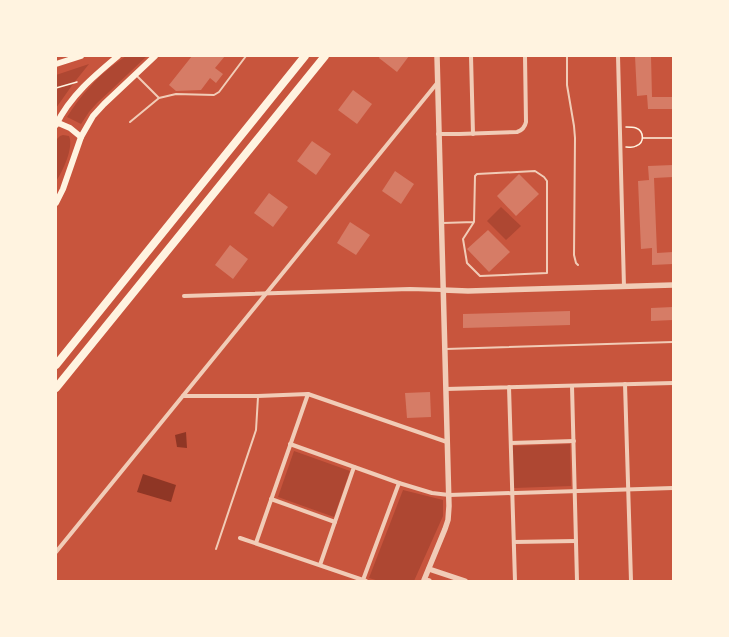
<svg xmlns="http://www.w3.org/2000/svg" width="729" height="637" font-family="Barlow,sans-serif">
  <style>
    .green { fill: #ae4732 }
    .water { fill: #8f3625 }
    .building { fill: #d67c66 }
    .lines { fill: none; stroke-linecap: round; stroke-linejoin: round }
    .path { stroke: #fff3e0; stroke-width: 1.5 }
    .service { stroke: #f1ccb7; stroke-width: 2 }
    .minor { stroke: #f1ccb7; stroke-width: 4 }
    .tertiary { stroke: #f1ccb7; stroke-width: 5.5 }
    .secondary { stroke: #fff3e0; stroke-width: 6 }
    .motorway { stroke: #fff3e0; stroke-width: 8 }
  </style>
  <rect width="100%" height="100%" fill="#c8553d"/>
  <g class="green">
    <path d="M126 56H147L109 92 97 103 89 112 81 124 67 117C74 106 81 96 90 87 100 75 113 65 126 56Z"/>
    <path d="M89 64 73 84 56 108V75Z"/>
    <path d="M63 135 69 136C74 147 63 171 56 181V140L60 136Z"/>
    <path d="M501 207 521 226 506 240 487 221Z"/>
    <path d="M570 444 571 486 514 488 512 446Z"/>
    <path d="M294 451 350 471 334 517 278 497Z"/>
    <path d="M403 490 443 500V516L414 581H379L369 578Z"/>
  </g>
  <g class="water">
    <path d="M186 432 187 448 177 447 175 435Z"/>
    <path d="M143 474 176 485 171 502 137 492Z"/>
  </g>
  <g class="building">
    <path d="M192 56H225L215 68 223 74 216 83 210 78 201 90 176 91 169 85Z"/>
    <path d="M380 56H409L397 72 379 58Z"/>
    <path d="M635 56H651L652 97H673V109H648L647 95 637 96Z"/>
    <path d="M353 90 372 104 357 124 338 110Z"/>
    <path d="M312 141 331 154 316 175 297 161Z"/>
    <path d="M673 165V177L654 178 657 253 673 252V264L652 265V248L641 249 638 181 649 180 648 166Z"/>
    <path d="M395 171 414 184 401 204 382 191Z"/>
    <path d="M519 174 539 194 516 216 497 196Z"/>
    <path d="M269 193 288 207 273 227 254 213Z"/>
    <path d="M350 222 370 235 356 255 337 243Z"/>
    <path d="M488 230 510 252 489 272 467 249Z"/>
    <path d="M230 245 248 259 233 279 215 265Z"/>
    <path d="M673 307V320L651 321V308Z"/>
    <path d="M570 311V325L463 328V314Z"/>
    <path d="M430 392 431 417 407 418 405 393Z"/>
  </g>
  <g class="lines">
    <g class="path">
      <path d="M56 88 77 82"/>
      <path d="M626 127C629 127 633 127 636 128 644 131 645 143 636 146 633 148 630 147 626 147"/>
      <path d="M643 138H673"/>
    </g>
    <g class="service">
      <path d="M567 56V85L574 126 575 138 574 255 576 263 578 265"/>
      <path d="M136 75 159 98 176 94 214 95 219 92 246 56"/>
      <path d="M130 122 159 98"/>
      <path d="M443 223 474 222 475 176 477 174 535 171 544 177 547 181V273L480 276 467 263 463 239 474 222"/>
      <path d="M446 349 673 342"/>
      <path d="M216 549 256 430 258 397"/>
    </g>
    <g class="minor">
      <path d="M471 56 473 134"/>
      <path d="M618 56 624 287"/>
      <path d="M438 134H459L517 132C523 130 525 127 526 122L525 56"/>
      <path d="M184 296 410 289 443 290"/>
      <path d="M625 384 631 581"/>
      <path d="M572 386 577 581"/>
      <path d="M509 387 515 581"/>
      <path d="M446 389 673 383"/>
      <path d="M183 396H258L308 394 447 442"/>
      <path d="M511 443 574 441"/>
      <path d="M290 444 399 483 432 493 449 495 673 488"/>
      <path d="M271 499 335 522"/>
      <path d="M240 538 366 581"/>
      <path d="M514 542 576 541"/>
      <path d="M256 543 308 394"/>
      <path d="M56 552 438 82"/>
      <path d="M320 565 354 467"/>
      <path d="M363 580 399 483"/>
    </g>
    <g class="tertiary">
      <path d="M443 290 468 291 673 285"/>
      <path d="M429 569 465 581"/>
      <path d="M429 581 424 580 445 529 448 520 449 506 437 56"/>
    </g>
    <g class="secondary">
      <path d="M56 64 81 56"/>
      <path d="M56 122 70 128 81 137"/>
      <path d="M56 125C70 96 94 76 118 56"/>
      <path d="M56 203 63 189 81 137 93 116 104 104 155 56"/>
    </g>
    <g class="motorway">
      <path d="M56 365 305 56"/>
      <path d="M56 388 325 56"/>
    </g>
  </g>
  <rect width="729" height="637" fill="none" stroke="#fff3e0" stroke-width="114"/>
</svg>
